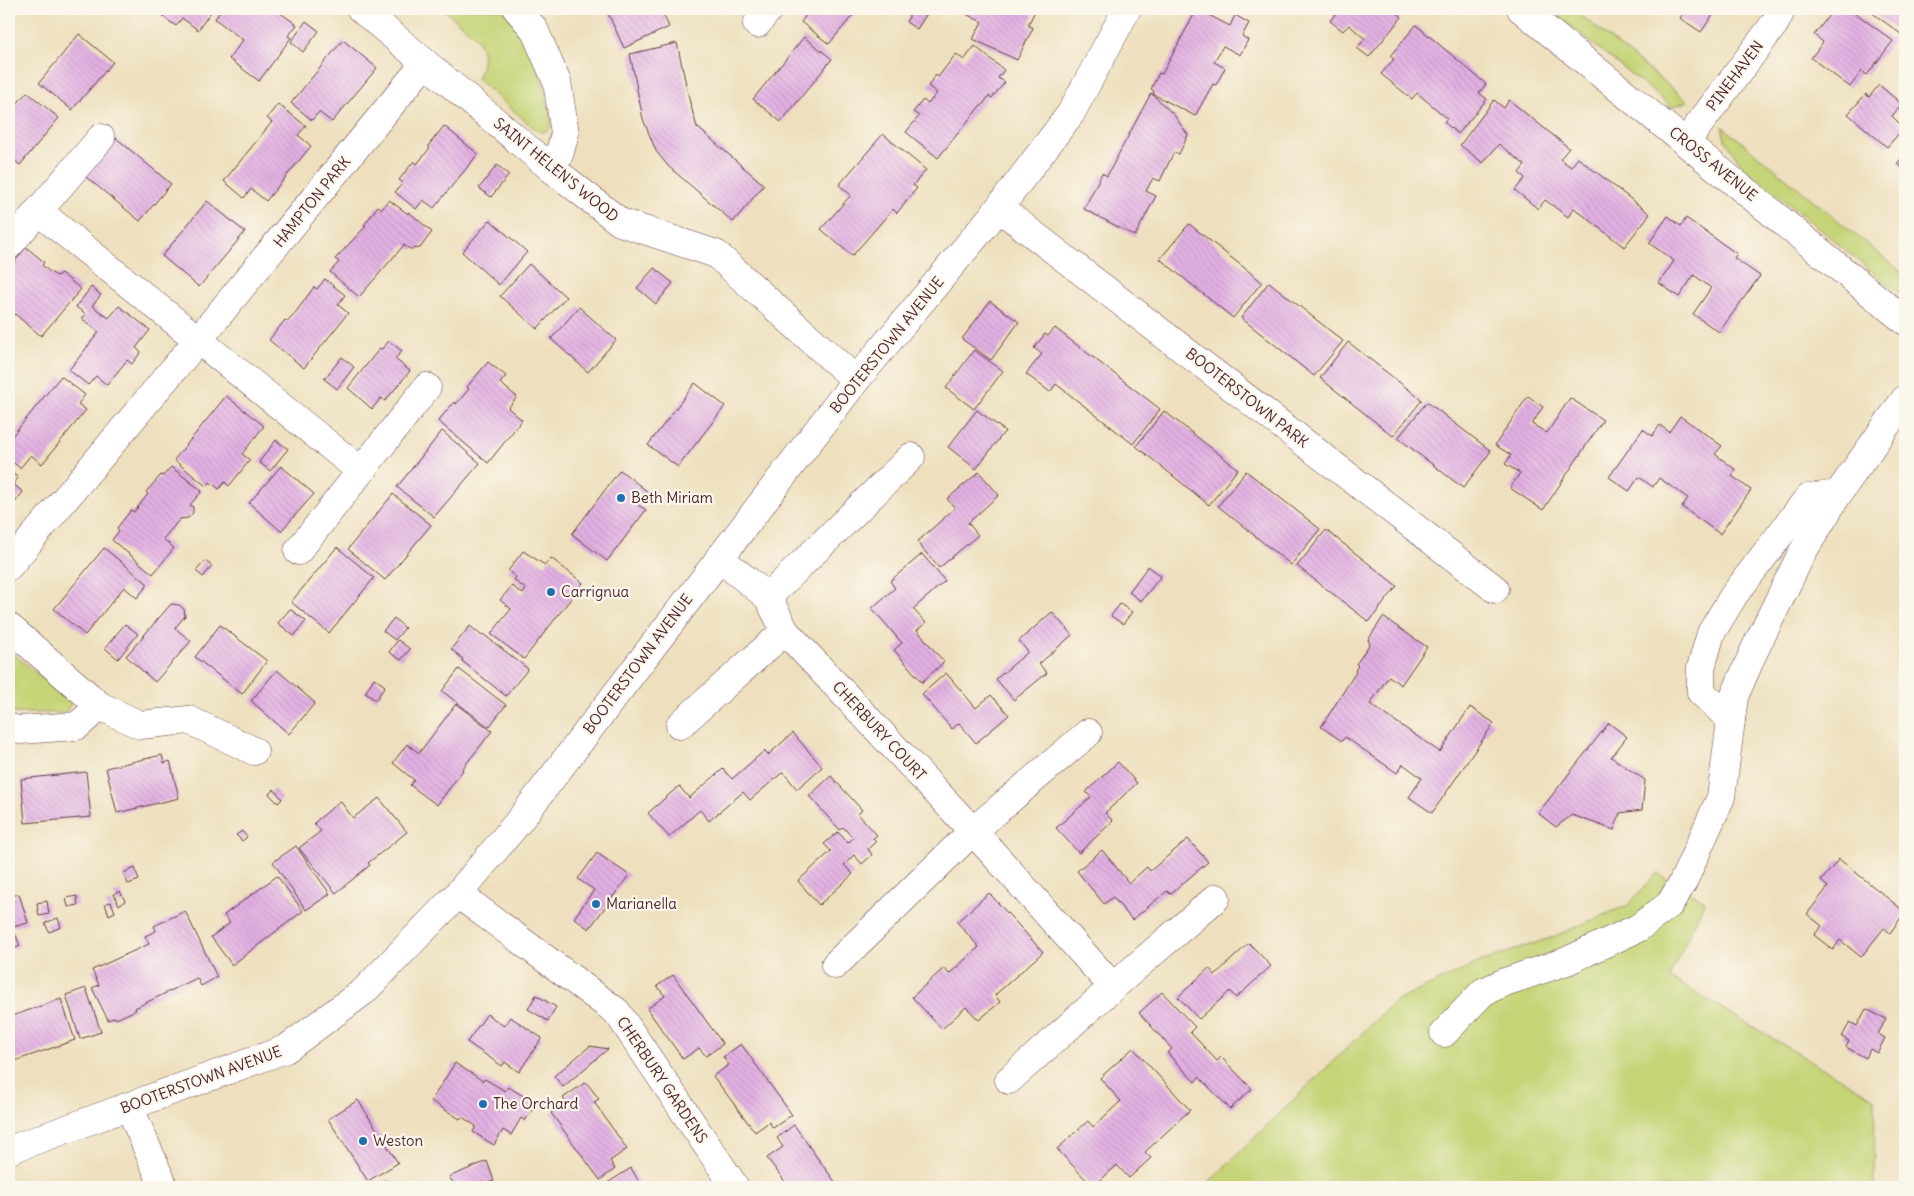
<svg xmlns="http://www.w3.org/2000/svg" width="1914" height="1196" font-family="Delius,sans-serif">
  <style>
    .green { fill: #c5d476; stroke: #887a50 }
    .building { fill: url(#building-back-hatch) }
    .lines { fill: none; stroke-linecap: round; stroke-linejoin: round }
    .minor-casing { stroke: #633c41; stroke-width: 29 }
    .minor { stroke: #fff; stroke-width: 28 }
    .poi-dot { fill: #1f6fb2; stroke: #fbf7ec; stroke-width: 2 }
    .labels { text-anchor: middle; stroke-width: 4.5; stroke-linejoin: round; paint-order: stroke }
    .street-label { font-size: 15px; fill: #4a1f2b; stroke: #fbf7ec }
    .poi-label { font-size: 15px; fill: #4a1f2b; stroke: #fbf7ec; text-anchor: start }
  </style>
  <defs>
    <pattern id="building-back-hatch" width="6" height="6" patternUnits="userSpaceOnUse" patternTransform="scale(1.25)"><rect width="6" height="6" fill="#e2b0e3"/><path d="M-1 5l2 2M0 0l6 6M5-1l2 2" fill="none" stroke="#c397c3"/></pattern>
  </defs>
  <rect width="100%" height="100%" fill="#fbf7ec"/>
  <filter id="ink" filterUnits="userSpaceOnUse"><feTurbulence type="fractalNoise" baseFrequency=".02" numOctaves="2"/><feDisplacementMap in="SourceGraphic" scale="10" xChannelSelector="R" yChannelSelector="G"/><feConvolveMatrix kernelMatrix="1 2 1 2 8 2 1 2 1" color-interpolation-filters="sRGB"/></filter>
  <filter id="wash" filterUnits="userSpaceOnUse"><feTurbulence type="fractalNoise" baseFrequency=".0096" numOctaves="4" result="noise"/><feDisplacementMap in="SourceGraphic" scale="20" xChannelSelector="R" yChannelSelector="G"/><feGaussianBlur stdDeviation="1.12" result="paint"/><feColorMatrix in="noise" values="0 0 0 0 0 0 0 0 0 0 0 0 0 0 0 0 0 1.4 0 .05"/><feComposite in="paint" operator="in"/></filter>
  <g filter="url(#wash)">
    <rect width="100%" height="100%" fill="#eee0be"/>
    <g class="green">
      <path d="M443 9H502C537 45 542 77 552 124L548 130 543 132 536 130 477 79C494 40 468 32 443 9Z"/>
      <path d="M1549 9H1573L1688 101 1672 107Z"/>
      <path d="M1722 126 1905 275V298L1743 167 1725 140Z"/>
      <path d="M9 650 71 703 65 713H9Z"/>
      <path d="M1657 873 1705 901 1669 977 1875 1099 1874 1187H1204L1394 1002 1480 962 1550 938 1628 905Z"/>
    </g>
    <g id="blocks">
      <g class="building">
        <path d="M169 9H213L198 30 182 18 176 26 163 17Z"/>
        <path d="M222 9H275L297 25 288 36 291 38 259 81 229 59 243 40 215 19Z"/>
        <path d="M606 9H661L669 27 624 48Z"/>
        <path d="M811 9H858L829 44 801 22Z"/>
        <path d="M909 9H923L928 12 917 29 906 22 909 17Z"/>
        <path d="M969 9H1036L1028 25 1033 28 1017 60 973 39 982 22 966 14Z"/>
        <path d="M1197 9 1230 26 1235 15 1249 23 1242 36 1248 40 1240 55 1223 46 1214 62 1225 68 1216 85 1213 84 1195 116 1153 94 1154 91 1151 89 1159 73 1162 74Z"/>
        <path d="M1330 9H1392L1402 17 1369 57 1357 48 1365 39 1349 25 1343 31 1330 21 1336 13Z"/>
        <path d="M1686 9H1717L1701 32 1680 18Z"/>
        <path d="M1834 9H1850L1893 41 1867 75 1862 71 1850 87 1811 58 1823 42 1814 35Z"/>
        <path d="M1867 9H1905V37Z"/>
        <path d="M306 21 319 31 303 52 291 42Z"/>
        <path d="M1416 25 1486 84 1479 93 1487 99 1458 134 1444 122 1447 118 1417 93 1412 99 1381 74 1394 59 1390 56Z"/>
        <path d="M79 34 113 62 72 110 39 83Z"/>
        <path d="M804 37 832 59 781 122 753 99Z"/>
        <path d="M343 40 377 68 332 122 319 112 312 120 291 103Z"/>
        <path d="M677 43 690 103 697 127 764 185 733 222 668 166 656 151 643 119 630 54Z"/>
        <path d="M975 46 1004 70 998 78 1005 82 992 98 989 96 981 107 980 106 938 158 906 132 919 116 913 112 923 100 928 104 937 93 928 86 936 75 938 77 956 54 964 60Z"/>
        <path d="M1879 85 1902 104 1892 116 1904 128 1887 147 1848 114 1866 94 1869 97Z"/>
        <path d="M27 92 59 118 20 165 9 156V113Z"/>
        <path d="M1151 93 1174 115 1188 135 1179 154 1174 152 1160 181 1153 178 1146 191 1156 196 1135 236 1084 209 1102 173 1107 176Z"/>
        <path d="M1494 100 1504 108 1509 100 1569 148 1560 159 1571 167 1578 158 1650 214 1624 247 1574 208 1568 217 1545 200 1538 209 1515 190 1525 178 1519 173 1525 165 1499 144 1483 163 1460 145Z"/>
        <path d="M278 104 306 126 298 135 311 146 266 201 251 189 244 198 224 181 272 122 267 118Z"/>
        <path d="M444 126 478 154 434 208 423 200 416 209 395 192 403 183 399 180 414 161 417 164 430 148 428 146Z"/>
        <path d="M883 134 926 170 913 185 917 188 897 213 893 209 852 256 821 229 851 195 839 185Z"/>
        <path d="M116 138 171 184 140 221 85 176Z"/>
        <path d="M1905 154V170L1897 164Z"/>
        <path d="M497 165 509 175 491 197 479 188Z"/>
        <path d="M389 200 408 214 409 212 432 232 420 248 410 249 404 245 359 297 330 272 339 262 335 259 366 226 364 225 378 206 382 209Z"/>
        <path d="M207 201 245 232 199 287 162 256Z"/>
        <path d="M1668 216 1681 226 1686 218 1737 254 1734 258 1760 276 1719 332 1693 314 1711 288 1694 275 1679 297 1659 283 1674 261 1649 243Z"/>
        <path d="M490 220 527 252 499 285 462 252Z"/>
        <path d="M1189 224 1262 282 1233 318 1160 259Z"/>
        <path d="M26 247 44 262 42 265 50 272 57 276 61 273 81 289 41 336 15 314 10 318 9 317V269Z"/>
        <path d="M529 264 566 297 537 329 500 296Z"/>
        <path d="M654 268 673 283 656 304 637 288Z"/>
        <path d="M325 279 345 295 338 305 348 313 304 368 269 340 285 320 287 322 293 316 314 287 317 289Z"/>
        <path d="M1269 282 1343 341 1314 376 1241 318Z"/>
        <path d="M91 287 101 295 92 306 109 318 119 306 150 330 136 348 141 352 132 364 127 360 107 385 96 376 88 385 69 370 99 332 82 319 86 314 76 307Z"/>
        <path d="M990 301 1019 322 991 360 962 339Z"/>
        <path d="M579 307 616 340 588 372 551 339Z"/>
        <path d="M1055 328 1160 409 1133 444 1056 384 1050 392 1026 374 1042 354 1034 348 1045 334 1048 336Z"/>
        <path d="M389 341 402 351 395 359 410 371 385 401 381 398 372 409 348 388 380 348 382 349Z"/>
        <path d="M1348 342 1422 400 1393 436 1320 378Z"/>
        <path d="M974 350 1003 371 974 409 946 388Z"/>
        <path d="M342 357 354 367 337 389 324 379Z"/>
        <path d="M488 362 506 376 500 383 517 397 508 408 522 420 488 463 438 421 454 402 456 404 463 396 469 389 467 387Z"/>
        <path d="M61 376 85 395 78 404 86 410 42 464 31 455 20 468 9 459V440Z"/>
        <path d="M695 383 725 406 678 467 648 445Z"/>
        <path d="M226 396 264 426 242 454 250 460 229 486 225 482 219 489 210 482 206 486 174 460Z"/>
        <path d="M1528 396 1543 407 1532 424 1547 433 1570 398 1603 420 1543 510 1510 488 1520 473 1505 464 1511 455 1495 445Z"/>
        <path d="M1427 402 1491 451 1463 488 1398 438Z"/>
        <path d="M977 410 1005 431 976 469 948 447Z"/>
        <path d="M1164 411 1238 469 1209 505 1136 446Z"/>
        <path d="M1680 416 1722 446 1715 454 1736 470 1732 476 1751 490 1720 534 1682 507 1688 498 1659 478 1653 487 1639 477 1629 491 1609 477 1643 429 1652 436 1660 425 1669 432Z"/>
        <path d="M442 431 480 463 434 517 397 487Z"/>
        <path d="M276 440 288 449 270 471 259 462Z"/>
        <path d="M281 466 314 494 281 531 249 503Z"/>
        <path d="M171 467 202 491 190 505 193 507V513L188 518 180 519 163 539 174 548 153 574 112 540 119 531 117 528 131 510 134 512 148 494 146 492 161 475 163 476Z"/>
        <path d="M9 470 18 478 13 484 23 492 9 510Z"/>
        <path d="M620 470 648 492 638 505 646 510 607 561 572 534Z"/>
        <path d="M1246 471 1320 529 1291 565 1218 506Z"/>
        <path d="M979 472 999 495 968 523 978 535 939 568 917 542 955 508 947 499Z"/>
        <path d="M393 494 431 525 385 580 348 549Z"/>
        <path d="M1326 530 1397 586 1369 622 1297 566Z"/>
        <path d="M337 547 374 578 329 633 291 602Z"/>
        <path d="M104 548 148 584 137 598 124 587 85 635 54 609Z"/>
        <path d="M523 551 545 565 551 558 583 583 524 659 491 634 511 609 500 600 512 586 523 594 526 589 514 580 516 577 508 571Z"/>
        <path d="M922 554 945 581 913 609 926 623 917 630 944 662 922 682 894 650 902 643 872 608 895 588 890 581Z"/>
        <path d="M205 561 212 566 203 577 196 571Z"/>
        <path d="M1148 566 1161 576 1141 601 1129 592Z"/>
        <path d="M171 604 179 605 184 609 185 616 175 628 191 641 155 682 126 656Z"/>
        <path d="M1120 604 1132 612 1123 624 1111 616Z"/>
        <path d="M290 609 306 621 294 636 278 623Z"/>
        <path d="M1052 612 1072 635 1039 664 1047 673 1014 700 996 679 1028 652 1019 641Z"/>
        <path d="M1383 617 1427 647 1401 685 1389 676 1370 704 1440 752 1470 707 1494 723 1432 813 1409 797 1422 778 1403 764 1397 773 1345 737 1342 741 1321 727 1356 672 1355 671 1358 665 1356 664 1370 644 1368 640Z"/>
        <path d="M394 618 405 628 395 640 383 631Z"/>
        <path d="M125 624 138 634 118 659 105 648Z"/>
        <path d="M220 625 267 661 242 694 195 657Z"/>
        <path d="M470 626 482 636 483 634 528 669 506 696 462 661 463 659 451 649Z"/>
        <path d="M398 640 410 649 401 660 389 652Z"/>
        <path d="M459 669 506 705 489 727 442 691Z"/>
        <path d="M277 670 315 703 289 734 251 701Z"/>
        <path d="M946 673 976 708 991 695 1009 715 976 743 959 723 952 729 922 694Z"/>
        <path d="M374 678 385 686 376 700 365 693Z"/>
        <path d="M456 704 492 731 462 769 463 770 437 805 410 785 414 780 393 763 407 744 419 753Z"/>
        <path d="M1609 723 1627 737 1611 757 1645 780 1642 810 1620 813 1614 830 1572 815 1556 827 1538 813Z"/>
        <path d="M793 733 822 767 797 789 783 772 750 800 743 792 709 821 700 810 669 837 648 813 679 786 689 798 723 769 732 779 764 751 768 755Z"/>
        <path d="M162 755 164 763 170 761 179 798 117 813 106 768Z"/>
        <path d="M1118 762 1137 783 1105 813 1113 821 1079 853 1056 828 1091 797 1086 792Z"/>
        <path d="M86 772 91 817 25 823 21 779Z"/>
        <path d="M831 776 862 810 858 814 877 835 873 838 876 841 868 849 872 855 862 864 854 855 844 865 853 874 819 905 798 881 831 851 824 844 838 832 848 843 853 838 843 827 840 830 809 796Z"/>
        <path d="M274 789 282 799 278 803 269 794Z"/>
        <path d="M379 798 407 832 368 863 370 865 336 893 299 848 321 831 314 823 340 801 353 818Z"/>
        <path d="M242 831 247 837 242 841 236 835Z"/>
        <path d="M1188 839 1208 862 1170 894 1167 891 1132 920 1113 897 1104 904 1077 871 1102 850 1129 883 1147 867 1150 871Z"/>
        <path d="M296 846 330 894 306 910 273 862Z"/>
        <path d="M597 853 629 875 589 929 574 918 594 890 578 879Z"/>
        <path d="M1839 859 1905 912 1890 933 1884 928 1861 957 1840 940 1833 950 1814 935 1822 926 1807 914 1828 887 1821 881Z"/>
        <path d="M135 868 139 880 128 884 123 873Z"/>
        <path d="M277 876 303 911 232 965 211 937 230 923 224 915Z"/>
        <path d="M120 891 125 901 119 905 114 894Z"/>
        <path d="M989 893 1043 952 995 995 1000 1002 979 1020 966 1007 942 1029 912 997 944 968 949 974 979 947 957 922Z"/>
        <path d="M19 894 28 923 9 928V897Z"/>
        <path d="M77 896 78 905 68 907 66 898Z"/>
        <path d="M47 901 49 914 39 916 37 903Z"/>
        <path d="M111 902 115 912 109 915 105 904Z"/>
        <path d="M185 911 217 977 201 986 197 978 135 1008 136 1010 116 1019 115 1017 108 1020 92 988 99 985 92 970 149 944 145 936 156 931 154 926Z"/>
        <path d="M58 918 61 927 49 932 45 923Z"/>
        <path d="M15 933 20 946 11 950 9 936Z"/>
        <path d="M1249 943 1271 966 1236 998 1230 991 1199 1019 1178 997 1209 968 1215 975Z"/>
        <path d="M673 975 723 1044 706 1056 699 1048 683 1059 647 1009 665 996 657 986Z"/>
        <path d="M86 988 101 1032 80 1039 66 995Z"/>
        <path d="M1162 992 1195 1027 1190 1032 1217 1061 1221 1057 1252 1089 1230 1109 1199 1077 1195 1082 1167 1053 1172 1049 1139 1013Z"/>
        <path d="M536 995 556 1007 548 1021 528 1009Z"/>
        <path d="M61 999 75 1040 9 1063V1017Z"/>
        <path d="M1866 1009 1886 1019 1878 1034 1885 1038 1877 1053 1870 1049 1866 1058 1846 1047 1849 1041 1842 1037 1850 1022 1857 1026Z"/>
        <path d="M487 1014 504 1026 510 1017 542 1038 519 1072 505 1062 502 1066 467 1042Z"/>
        <path d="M741 1044 792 1115 773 1128 769 1122 755 1132 713 1076 729 1065 723 1057Z"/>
        <path d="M590 1046 608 1049 563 1087 554 1076Z"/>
        <path d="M1133 1048 1190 1110 1145 1152 1151 1158 1129 1178 1117 1165 1093 1187 1057 1149 1088 1121 1093 1127 1121 1101 1100 1078Z"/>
        <path d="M455 1063 483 1081 485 1079 505 1091 508 1087 532 1101 529 1106 533 1109 525 1121 521 1118 511 1135 503 1130 494 1145 473 1132 476 1126 462 1117 460 1119 431 1101Z"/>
        <path d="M586 1082 599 1099 594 1102 627 1149 610 1161 615 1169 600 1180 551 1113 566 1102 563 1098Z"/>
        <path d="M358 1100 398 1163 368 1181 328 1119Z"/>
        <path d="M794 1125 821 1163 839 1187H789L767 1158 783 1147 777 1138Z"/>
        <path d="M487 1161 494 1181 476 1187H456L449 1177Z"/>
        <path d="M631 1168 642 1187H601Z"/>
        <path d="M386 1180 390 1187H370Z"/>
      </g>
    </g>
  </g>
  <g filter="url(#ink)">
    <use href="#blocks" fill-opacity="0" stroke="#633c41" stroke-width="1"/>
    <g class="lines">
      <g class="minor-casing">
        <g id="minor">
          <path d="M361 9 552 169 620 222 716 254 856 380"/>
          <path d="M517 9 534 29 557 82 565 133 560 152 552 169"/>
          <path d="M1521 9 1905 321"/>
          <path d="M757 24 769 9"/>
          <path d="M1686 142 1775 23 1782 9"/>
          <path d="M999 208 1495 589"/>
          <path d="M38 211 361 471"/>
          <path d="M9 245 101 138"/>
          <path d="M298 551 427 387"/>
          <path d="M719 558 768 597 785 631 973 831 1113 987"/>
          <path d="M9 566 198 340 425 63"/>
          <path d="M768 597 911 457"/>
          <path d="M9 627 100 706"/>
          <path d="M1731 720 1701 692V668L1711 633 1734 595 1808 498 1838 494"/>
          <path d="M680 725 785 631"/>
          <path d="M9 728 20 730 77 726 100 706 140 725 189 720 254 751"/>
          <path d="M458 894 617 1012 735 1187"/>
          <path d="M835 965 973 831 1088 733"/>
          <path d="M1444 1033 1483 992 1505 982 1567 961 1638 928 1670 904 1683 882 1721 797 1734 697 1754 651 1802 553 1838 494 1905 399"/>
          <path d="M1009 1080 1113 987 1216 898"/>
          <path d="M129 1106 164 1187"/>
          <path d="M9 1150 286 1049 364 991 458 894 519 821 856 380 999 208 1071 113 1127 9"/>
        </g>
      </g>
      <use href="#minor" class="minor"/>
    </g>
  </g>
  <g class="poi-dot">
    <circle cx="621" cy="498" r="5"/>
    <circle cx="551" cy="592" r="5"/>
    <circle cx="596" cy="904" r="5"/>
    <circle cx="483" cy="1104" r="5"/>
    <circle cx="363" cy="1141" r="5"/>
  </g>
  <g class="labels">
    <g class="street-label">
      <text transform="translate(1735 76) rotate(-53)" y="5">PINEHAVEN</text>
      <text transform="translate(1713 164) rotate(39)" y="5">CROSS AVENUE</text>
      <text transform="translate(556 170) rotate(39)" y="5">SAINT HELEN'S WOOD</text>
      <text transform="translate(312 202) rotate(-51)" y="5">HAMPTON PARK</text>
      <text transform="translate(887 345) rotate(-51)" y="5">BOOTERSTOWN AVENUE</text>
      <text transform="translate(1247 398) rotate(38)" y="5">BOOTERSTOWN PARK</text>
      <text transform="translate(638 664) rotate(-53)" y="5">BOOTERSTOWN AVENUE</text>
      <text transform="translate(879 731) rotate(47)" y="5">CHERBURY COURT</text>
      <text transform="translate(201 1080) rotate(-20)" y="5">BOOTERSTOWN AVENUE</text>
      <text transform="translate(662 1080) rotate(56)" y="5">CHERBURY GARDENS</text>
    </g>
    <g class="poi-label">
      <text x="631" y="503">Beth Miriam</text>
      <text x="561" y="597">Carrignua</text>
      <text x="606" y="909">Marianella</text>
      <text x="493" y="1109">The Orchard</text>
      <text x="373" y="1146">Weston</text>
    </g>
  </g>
  <rect width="1914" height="1196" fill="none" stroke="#fbf7ec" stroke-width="30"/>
</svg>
